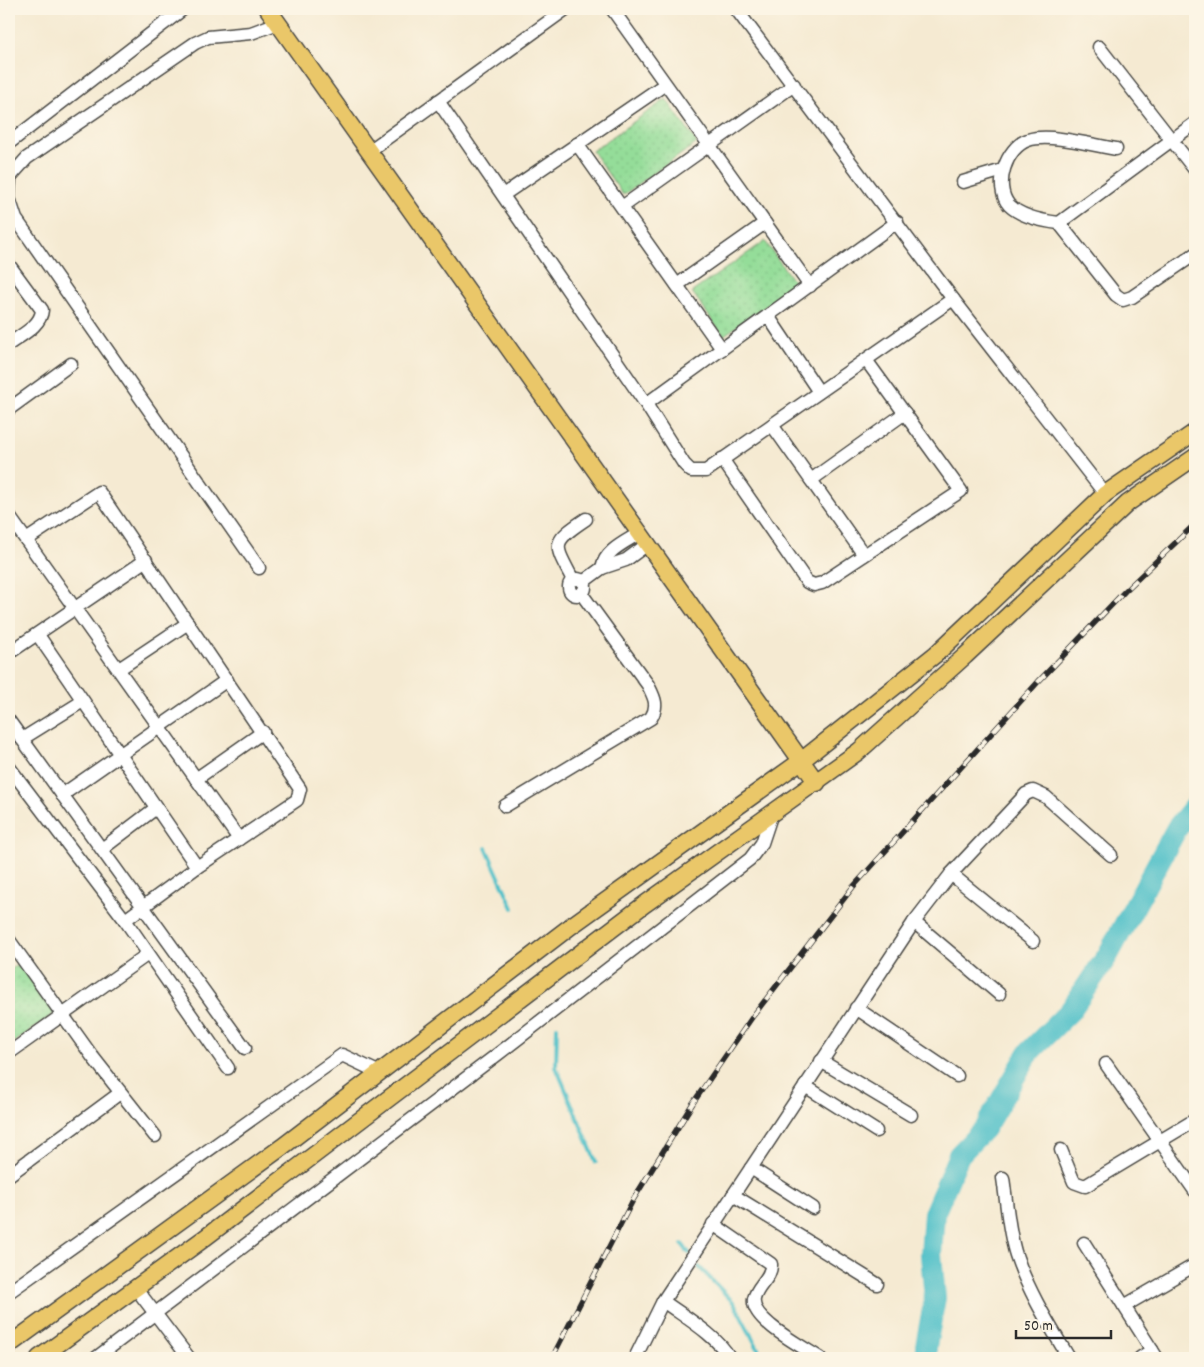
<svg xmlns="http://www.w3.org/2000/svg" width="1204" height="1367" font-family="Dekko,sans-serif">
  <style>
    .grass { fill: url(#grass-dots); stroke: #608462 }
    .lines { fill: none; stroke-linecap: round; stroke-linejoin: round }
    .stream { stroke: #53c1c9; stroke-width: 4 }
    .river { stroke: #53c1c9; stroke-width: 22 }
    .minor-casing { stroke: #494844; stroke-width: 15 }
    .major-casing { stroke: #494844; stroke-width: 19 }
    .minor { stroke: #fff; stroke-width: 12 }
    .major { stroke: #eac769; stroke-width: 16 }
    .rail-casing { stroke: #2b2b2b; stroke-width: 5.5 }
    .rail { stroke: #fcf5e5; stroke-width: 4; stroke-dasharray: 11; stroke-linecap: butt }
  </style>
  <defs>
    <pattern id="grass-dots" width="8" height="8" patternUnits="userSpaceOnUse" patternTransform="scale(1.25)"><rect width="8" height="8" fill="#94dd99"/><path d="M2 2h.1M6 6h.1" fill="none" stroke="#80be84" stroke-width="1.8" stroke-linecap="round"/></pattern>
  </defs>
  <rect width="100%" height="100%" fill="#fcf5e5"/>
  <filter id="ink" filterUnits="userSpaceOnUse"><feTurbulence type="fractalNoise" baseFrequency=".02" numOctaves="2"/><feDisplacementMap in="SourceGraphic" scale="10" xChannelSelector="R" yChannelSelector="G"/><feConvolveMatrix kernelMatrix="1 2 1 2 8 2 1 2 1" color-interpolation-filters="sRGB"/></filter>
  <filter id="wash" filterUnits="userSpaceOnUse"><feTurbulence type="fractalNoise" baseFrequency=".0096" numOctaves="4" result="noise"/><feDisplacementMap in="SourceGraphic" scale="20" xChannelSelector="R" yChannelSelector="G"/><feGaussianBlur stdDeviation="1.12" result="paint"/><feColorMatrix in="noise" values="0 0 0 0 0 0 0 0 0 0 0 0 0 0 0 0 0 1.4 0 .05"/><feComposite in="paint" operator="in"/></filter>
  <g filter="url(#wash)">
    <rect width="100%" height="100%" fill="#f5ead2"/>
    <g class="grass">
      <path d="M666 99 697 143 623 195 592 151Z"/>
      <path d="M765 241 796 285 723 336 692 292Z"/>
      <path d="M20 963 55 1013 9 1046V971Z"/>
    </g>
    <g class="lines">
      <g class="stream">
        <path d="M486 848 513 908"/>
        <path d="M557 1027 556 1067 596 1162"/>
        <path d="M682 1244 689 1253"/>
        <path d="M699 1267 734 1303 763 1358"/>
      </g>
      <path class="river" d="M926 1358V1346L935 1298 931 1255 934 1214 959 1155 984 1129 1030 1051 1070 1011 1108 955 1177 828 1195 806"/>
    </g>
  </g>
  <g filter="url(#ink)">
    <g class="lines">
      <g class="minor-casing">
        <g id="minor">
          <path d="M612 9 810 286"/>
          <path d="M736 9 953 299 1105 494"/>
          <path d="M1099 47 1195 170"/>
          <path d="M438 101 646 404 684 464 691 471H706L953 299"/>
          <path d="M9 143 183 9"/>
          <path d="M577 144 722 349"/>
          <path d="M1116 149C1092 145 1050 133 1028 140 1006 147 993 186 1009 205 1021 217 1043 221 1059 223L1195 123"/>
          <path d="M369 151 566 9"/>
          <path d="M963 182 1003 170"/>
          <path d="M503 195 664 85"/>
          <path d="M622 207 794 85"/>
          <path d="M1059 223 1116 295 1123 300 1132 297 1195 254"/>
          <path d="M9 265 42 310C41 326 21 335 9 344"/>
          <path d="M677 285 765 223"/>
          <path d="M768 316 819 392"/>
          <path d="M646 404 897 222"/>
          <path d="M9 409 71 364"/>
          <path d="M772 425 864 555"/>
          <path d="M722 459 807 582 814 585 822 583 961 491 866 360"/>
          <path d="M811 480 905 413"/>
          <path d="M9 516 239 839"/>
          <path d="M26 540 99 492 300 789 297 800 197 867 125 920"/>
          <path d="M259 568 16 219 9 198 10 177 27 158 195 43 208 37 251 33 278 23"/>
          <path d="M602 568C605 550 626 542 641 532"/>
          <circle cx="577" cy="587" r="8"/>
          <path d="M573 580C554 544 550 543 586 519"/>
          <path d="M583 582 602 568 626 560 649 543"/>
          <path d="M38 635 197 867"/>
          <path d="M9 653 146 560"/>
          <path d="M119 669 188 623"/>
          <path d="M9 721 245 1048"/>
          <path d="M22 739 83 701"/>
          <path d="M9 767 125 920 228 1068"/>
          <path d="M196 779 263 732"/>
          <path d="M62 795 227 680"/>
          <path d="M505 806 651 718C659 705 654 697 648 685L581 593"/>
          <path d="M102 849 156 808"/>
          <path d="M951 874 1033 941"/>
          <path d="M914 922 999 994"/>
          <path d="M9 940 92 1056 155 1136"/>
          <path d="M856 1008 957 1076"/>
          <path d="M9 1053 148 954"/>
          <path d="M821 1061 911 1115"/>
          <path d="M1106 1064 1195 1191"/>
          <path d="M805 1086 876 1131"/>
          <path d="M1061 1150 1074 1182 1085 1186 1195 1120"/>
          <path d="M751 1168 813 1208"/>
          <path d="M9 1175 120 1093"/>
          <path d="M1003 1178C1007 1204 1008 1230 1016 1255 1028 1291 1050 1326 1069 1358"/>
          <path d="M733 1195 877 1284"/>
          <path d="M713 1224 771 1264C772 1278 757 1285 754 1299 750 1320 805 1348 820 1358"/>
          <path d="M1084 1243 1157 1358"/>
          <path d="M135 1287 189 1358"/>
          <path d="M9 1292 342 1055 380 1073"/>
          <path d="M663 1301C686 1318 715 1334 730 1358"/>
          <path d="M1124 1306 1195 1265"/>
          <path d="M96 1358 498 1054 750 859 762 843 771 816"/>
          <path d="M635 1358 663 1301 914 922 951 874 1026 794 1033 791 1046 797 1111 855"/>
          <path d="M1140 1358 1152 1350"/>
        </g>
      </g>
      <g class="major-casing">
        <g id="major">
          <path d="M268 9 817 783"/>
          <path d="M9 1345 282 1147 571 926 801 761 936 654 1105 494 1195 432"/>
          <path d="M39 1358 202 1240 645 904 859 751 965 656 1128 503 1195 457"/>
        </g>
      </g>
      <use href="#minor" class="minor"/>
      <use href="#major" class="major"/>
      <g class="rail-casing">
        <path id="rail" d="M552 1358 633 1200 693 1103 753 1016 853 887 1038 682 1125 591 1195 524"/>
      </g>
      <use href="#rail" class="rail"/>
    </g>
  </g>
  <rect width="1204" height="1367" fill="none" stroke="#fcf5e5" stroke-width="30"/>
  <path d="M1016 1330v8h95v-8" fill="none" stroke="#2b2b2b" stroke-width="2.5"/>
  <text x="1024" y="1330" font-size="15" fill="#2b2b2b" stroke="#fcf5e5" stroke-width="4" paint-order="stroke">50 m</text>
</svg>
